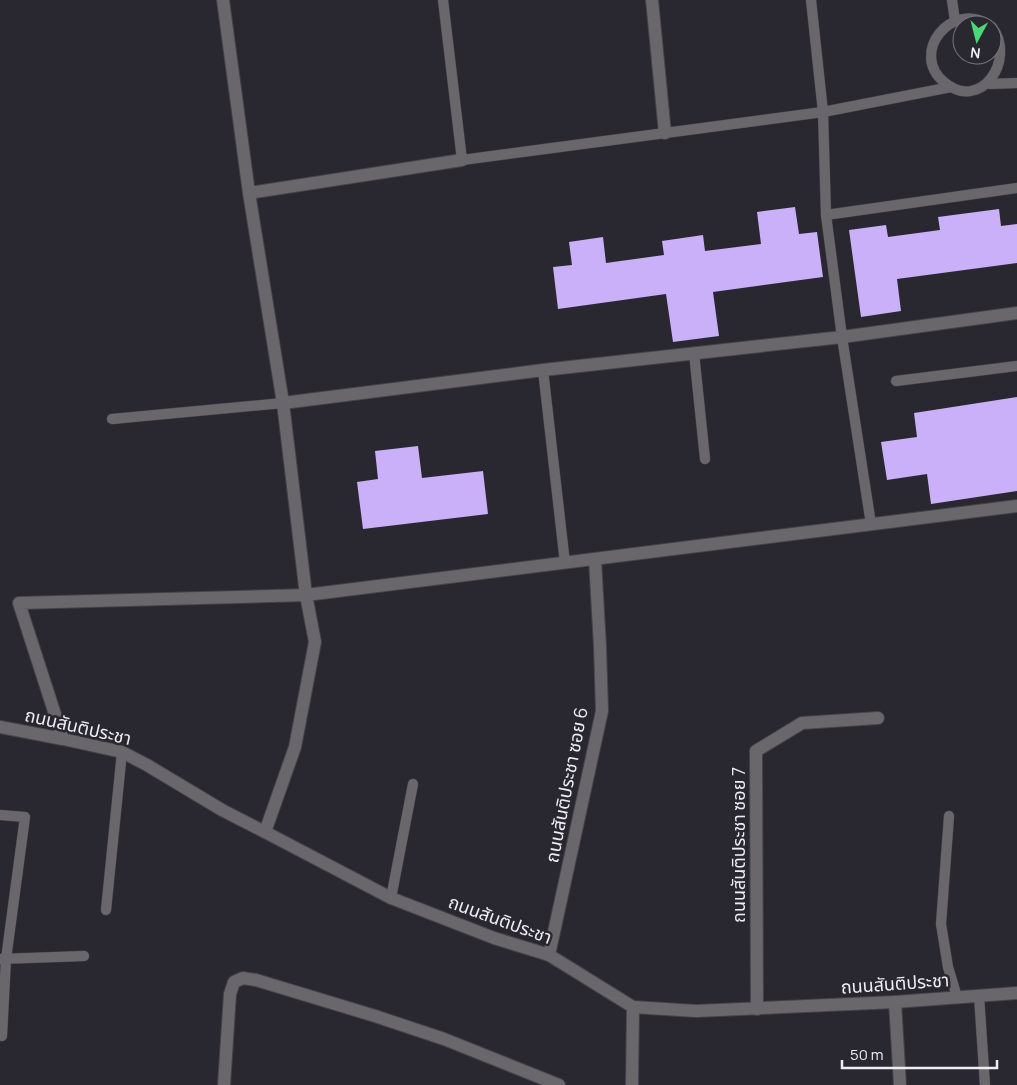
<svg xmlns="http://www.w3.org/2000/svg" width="1017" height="1085" font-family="Manrope,'Noto Sans Thai',sans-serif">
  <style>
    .building { fill: #cab0f8 }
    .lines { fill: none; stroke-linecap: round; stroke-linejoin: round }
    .lane-casing { stroke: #45434a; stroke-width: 11 }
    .street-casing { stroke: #45434a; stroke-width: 14 }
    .lane { stroke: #69676c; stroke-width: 10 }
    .street { stroke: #69676c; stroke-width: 12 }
    .labels { text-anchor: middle; stroke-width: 5; stroke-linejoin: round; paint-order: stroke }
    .street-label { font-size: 18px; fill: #eeedf3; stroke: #29272f }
  </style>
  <rect width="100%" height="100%" fill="#29272f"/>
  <g class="building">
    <path d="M795 207 799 234 817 232 823 277 713 292 719 336 673 342 666 294 558 309 553 267 572 265 569 242 603 237 606 263 664 255 662 241 703 235 705 251 761 244 757 212Z"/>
    <path d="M999 209 1001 226 1017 224V263L897 279 901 311 861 317 849 230 886 225 888 237 940 230 938 217Z"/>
    <path d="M1017 397V491L931 504 927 474 887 480 881 442 917 437 914 413Z"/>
    <path d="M418 446 422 478 483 471 488 514 363 529 357 482 378 479 375 451Z"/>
  </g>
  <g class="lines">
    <g class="lane-casing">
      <g id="lane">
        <path d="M443 0 462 160 823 112 951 87"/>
        <path d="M811 0 823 112 826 215 842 337 871 524"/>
        <path d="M952 0 955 21"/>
        <path d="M989 25C952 0 909 53 944 82 980 113 1017 60 992 27"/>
        <path d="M990 84 1017 83"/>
        <path d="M826 215 1017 188"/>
        <path d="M694 353 705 459"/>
        <path d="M543 370 565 563"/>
        <path d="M896 381 1017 366"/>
        <path d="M112 419 283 403"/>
        <path d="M0 815 25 817 6 959 2 1036"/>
        <path d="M949 816 941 924 948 967 957 997"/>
        <path d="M391 898 413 784"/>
        <path d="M106 910 122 752"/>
        <path d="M0 959 84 956"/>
        <path d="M979 996 985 1085"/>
      </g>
    </g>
    <g class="street-casing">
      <g id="street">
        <path d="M223 0 249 193 283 403 306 595 315 642 295 747 265 832"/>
        <path d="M652 0 665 133"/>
        <path d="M249 193 462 160"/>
        <path d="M283 403 543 370 842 337 1017 313"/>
        <path d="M0 727 63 739 122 752 147 765 222 810 265 832 391 898 494 938 549 955 633 1007 696 1011 895 1002 1017 993"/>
        <path d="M63 739 19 603 306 595 1017 506"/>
        <path d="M549 955 602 711 600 647 595 559"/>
        <path d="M895 1002 900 1085"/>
        <path d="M757 1009 756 751 802 723 878 718"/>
        <path d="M224 1085 230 994 234 982 243 978 256 980 375 1016 444 1039 559 1085"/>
        <path d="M632 1085 633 1007"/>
      </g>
    </g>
    <use href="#lane" class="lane"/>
    <use href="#street" class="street"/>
  </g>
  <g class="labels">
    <g class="street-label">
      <text transform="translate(78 727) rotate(13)" y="6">ถนนสันติประชา</text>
      <text transform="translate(567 785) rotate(-79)" y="6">ถนนสันติประชา ซอย 6</text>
      <text transform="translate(739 845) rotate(-90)" y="6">ถนนสันติประชา ซอย 7</text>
      <text transform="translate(500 920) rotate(20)" y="6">ถนนสันติประชา</text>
      <text transform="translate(895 984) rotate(-4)" y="6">ถนนสันติประชา</text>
    </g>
  </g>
  <g transform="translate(977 40) rotate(187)"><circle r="24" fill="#29272f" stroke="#78767d"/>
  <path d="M0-4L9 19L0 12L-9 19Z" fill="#49d778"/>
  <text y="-8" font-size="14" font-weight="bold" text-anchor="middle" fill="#eeedf3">N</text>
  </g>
  <path d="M842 1060v8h155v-8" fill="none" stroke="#eeedf3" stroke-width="2.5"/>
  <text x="850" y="1060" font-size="15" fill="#eeedf3" stroke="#29272f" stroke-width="4" paint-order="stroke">50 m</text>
</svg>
